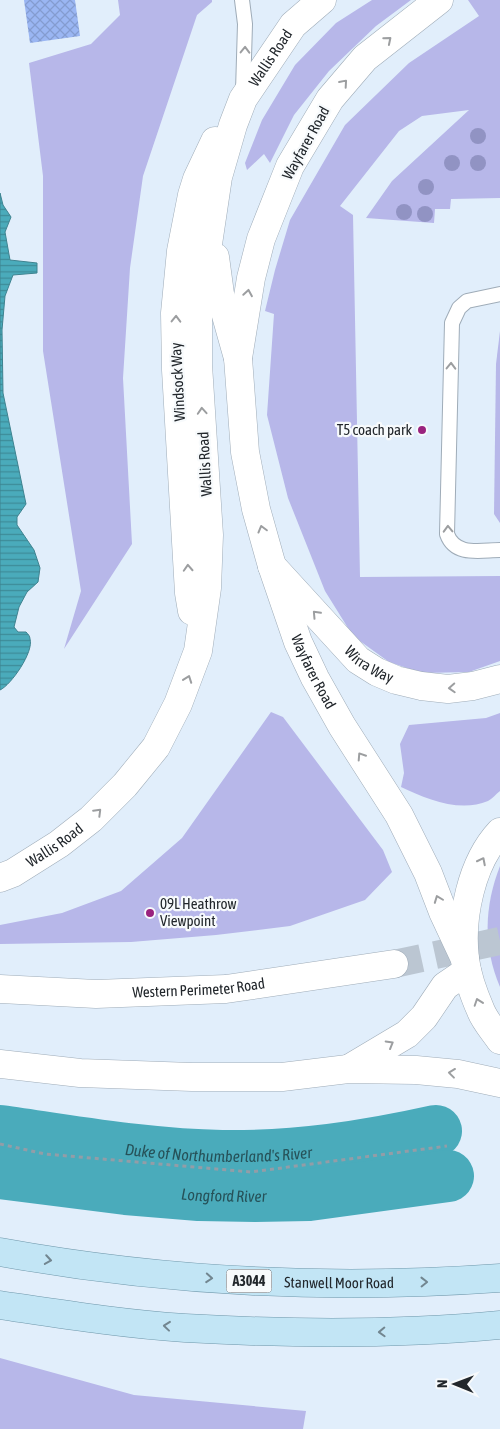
<svg xmlns="http://www.w3.org/2000/svg" width="500" height="1429" font-family="'Asap Condensed',sans-serif">
  <style>
    .green { fill: #b7b7e9 }
    .water { fill: url(#water-rules); stroke: #3e8390 }
    .lines { fill: none; stroke-linecap: round; stroke-linejoin: round }
    .river { stroke: #4aabbb; stroke-width: 52 }
    .building { fill: url(#building-cross-hatch) }
    .secondary-tunnel { stroke: #bbc6d2; stroke-width: 28; stroke-dasharray: 28 14; stroke-linecap: butt }
    .lane-casing { stroke: #9facb8; stroke-width: 16 }
    .street-casing { stroke: #9facb8; stroke-width: 29 }
    .secondary-casing { stroke: #9facb8; stroke-width: 29 }
    .primary-casing { stroke: #6f97aa; stroke-width: 29 }
    .path { stroke: #939da7; stroke-width: 3; stroke-dasharray: 4 4; stroke-linecap: butt }
    .lane { stroke: #fff; stroke-width: 14 }
    .street { stroke: #fff; stroke-width: 28 }
    .secondary { stroke: #fff; stroke-width: 28 }
    .primary { stroke: #c2e5f5; stroke-width: 28 }
    .tree { fill: #9193c3 }
    .oneway { stroke: #9c9ea0 }
    .oneway2 { stroke: #728690 }
    .poi-dot { fill: #9a237e; stroke: #f7fafc; stroke-width: 2 }
    .labels { text-anchor: middle; stroke-width: 4.5; stroke-linejoin: round; paint-order: stroke }
    .shield { fill: #f7fafc; stroke: #62666a; stroke-width: 1 }
    .shield-label { font-size: 14px; font-weight: bold; fill: #22272c }
    .street-label { font-size: 15px; fill: #22272c; stroke: #f7fafc }
    .poi-label { font-size: 15px; fill: #22272c; stroke: #f7fafc; text-anchor: end }
    .water-label { font-size: 16px; font-style: italic; fill: #265158; stroke: #f7fafc }
  </style>
  <defs>
    <pattern id="water-rules" width="6" height="5" patternUnits="userSpaceOnUse" patternTransform="scale(1.25)"><rect width="6" height="5" fill="#4aabbb"/><path d="M0 2.5h6" fill="none" stroke="#3d8b98"/></pattern>
    <pattern id="building-cross-hatch" width="8" height="8" patternUnits="userSpaceOnUse" patternTransform="scale(1.25)"><rect width="8" height="8" fill="#9ab6f3"/><path d="M0 0l8 8M0 8l8-8" fill="none" stroke="#849cd0"/></pattern>
  </defs>
  <rect width="100%" height="100%" fill="#e1eefb"/>
  <g class="green">
    <path d="M118 0H212V2L197 15 143 176 130 268 123 378 132 544 64 649 81 591 43 351V176L29 63 91 44 120 15Z"/>
    <path d="M372 0H411L376 26 329 71 294 115 270 163 264 154 247 170 245 163 262 120 295 65 336 23Z"/>
    <path d="M468 0H500V198L451 199 450 209H435L434 223 366 218 392 181 469 110 422 116 399 131 340 206 353 215 360 577 500 576V661L469 672 422 673 389 662 353 636 325 591 288 498 267 415 274 314 265 311 275 270 290 220 345 125 409 63 479 16Z"/>
    <path d="M500 331V523L494 514 496 364Z"/>
    <path d="M271 712 283 717 383 850 392 872 365 900 290 926 216 935 131 942 0 944V925L62 913 121 891 182 838Z"/>
    <path d="M500 713V791C496 794 492 799 488 801 460 813 426 799 401 787L404 773 400 744 409 725 486 718Z"/>
    <path d="M500 866V987C483 947 484 907 500 866Z"/>
    <path d="M0 1358 134 1395 306 1411 303 1429H0Z"/>
  </g>
  <path class="water" d="M0 193 3 205 11 217 5 232 10 260 37 263V273L13 275 5 296 2 330 3 393 26 504 17 517V525L34 550 40 568 38 582 27 592 19 607 14 627 18 632H26C28 634 30 636 30 639 34 652 11 685 0 690Z"/>
  <g class="lines">
    <g class="river">
      <path id="s1" d="M0 1131C73 1141 148 1155 222 1156 296 1157 364 1147 436 1131"/>
      <path id="s2" d="M0 1173 126 1189 199 1195 255 1196 309 1195 448 1176"/>
    </g>
  </g>
  <path class="building" d="M24 0H75L80 36 30 43Z"/>
  <g class="lines">
    <path class="secondary-tunnel" d="M394 964 500 941"/>
    <g class="lane-casing">
      <g id="lane">
        <path d="M242 0 245 24 243 91"/>
        <path d="M500 294 467 301 459 308 452 323 447 534C455 557 481 550 500 550"/>
      </g>
    </g>
    <g class="street-casing">
      <g id="street">
        <path d="M215 257 220 294 238 358"/>
        <path id="s3" d="M272 566 358 660 377 672 396 680 421 686 448 689 473 686 500 679"/>
        <path d="M192 611 189 593 176 370 175 313 181 251 192 195 197 179 215 141"/>
        <path id="s4" d="M0 878 13 873 59 844 91 819 125 785 156 747 178 704 198 651 207 588 209 535 198 365V311L218 177 233 125 243 99 293 25 322 0"/>
      </g>
    </g>
    <g class="secondary-casing">
      <g id="secondary">
        <path id="s5" d="M439 0 365 58 330 99 290 166 261 239 251 278 238 358 245 452 256 509 272 566 298 642 315 678 342 726 399 815 428 873 443 912 465 959"/>
        <path d="M500 832C471 863 460 918 465 959 467 976 474 995 481 1011 485 1021 494 1031 500 1040"/>
        <path id="s6" d="M0 989 96 994 226 989 394 964"/>
        <path d="M0 1064 80 1073 192 1077H282L348 1069 416 1070 458 1074 500 1083"/>
        <path d="M350 1068 407 1034 424 1017 445 986 467 971"/>
      </g>
    </g>
    <g class="primary-casing">
      <g id="primary">
        <path id="s7" d="M0 1252C165 1282 333 1290 500 1278"/>
        <path d="M0 1305C61 1314 123 1324 185 1328 290 1334 395 1335 500 1325"/>
      </g>
    </g>
    <path class="path" d="M0 1144 45 1154 251 1172 447 1146"/>
    <use href="#lane" class="lane"/>
    <use href="#street" class="street"/>
    <use href="#secondary" class="secondary"/>
    <use href="#primary" class="primary"/>
  </g>
  <g class="tree">
    <circle cx="478" cy="136" r="8"/>
    <circle cx="452" cy="163" r="8"/>
    <circle cx="478" cy="163" r="8"/>
    <circle cx="426" cy="187" r="8"/>
    <circle cx="404" cy="212" r="8"/>
    <circle cx="425" cy="214" r="8"/>
  </g>
  <defs><path id="oneway-chevron" d="M-2-3.5L2.5 0L-2 3.5" fill="none" stroke-width="1.6" stroke-linecap="round" stroke-linejoin="round" transform="scale(1.25)"/></defs>
  <g class="oneway">
    <use href="#oneway-chevron" transform="translate(388 40) rotate(-40)"/>
    <use href="#oneway-chevron" transform="translate(245 50) rotate(-89)"/>
    <use href="#oneway-chevron" transform="translate(344 83) rotate(-49)"/>
    <use href="#oneway-chevron" transform="translate(248 293) rotate(-81)"/>
    <use href="#oneway-chevron" transform="translate(176 319) rotate(-89)"/>
    <use href="#oneway-chevron" transform="translate(451 366) rotate(-89)"/>
    <use href="#oneway-chevron" transform="translate(202 411) rotate(-94)"/>
    <use href="#oneway-chevron" transform="translate(262 529) rotate(-105)"/>
    <use href="#oneway-chevron" transform="translate(448 529) rotate(-92)"/>
    <use href="#oneway-chevron" transform="translate(188 568) rotate(-93)"/>
    <use href="#oneway-chevron" transform="translate(316 614) rotate(-133)"/>
    <use href="#oneway-chevron" transform="translate(188 679) rotate(-70)"/>
    <use href="#oneway-chevron" transform="translate(452 688) rotate(177)"/>
    <use href="#oneway-chevron" transform="translate(361 756) rotate(-123)"/>
    <use href="#oneway-chevron" transform="translate(98 812) rotate(-45)"/>
    <use href="#oneway-chevron" transform="translate(482 861) rotate(-63)"/>
    <use href="#oneway-chevron" transform="translate(438 899) rotate(-111)"/>
    <use href="#oneway-chevron" transform="translate(478 1002) rotate(-109)"/>
    <use href="#oneway-chevron" transform="translate(390 1044) rotate(-30)"/>
    <use href="#oneway-chevron" transform="translate(452 1073) rotate(-173)"/>
  </g>
  <g class="oneway2">
    <use href="#oneway-chevron" transform="translate(48 1260) rotate(9)"/>
    <use href="#oneway-chevron" transform="translate(209 1278) rotate(4)"/>
    <use href="#oneway-chevron" transform="translate(424 1282) rotate(-1)"/>
    <use href="#oneway-chevron" transform="translate(167 1326) rotate(-174)"/>
    <use href="#oneway-chevron" transform="translate(382 1332) rotate(178)"/>
  </g>
  <g class="poi-dot">
    <circle cx="422" cy="430" r="5"/>
    <circle cx="150" cy="913" r="5"/>
  </g>
  <g class="labels">
    <rect class="shield" x="226.5" y="1269.5" width="45" height="23" rx="4"/>
    <g class="shield-label">
      <text x="249" y="1286">A3044</text>
    </g>
    <g class="street-label">
      <text dy="5" stroke="none"><textPath href="#s4" startOffset="919">Wallis Road</textPath></text>
      <text transform="translate(306 143) rotate(-61)" y="5">Wayfarer Road</text>
      <text transform="translate(178 382) rotate(-93)" y="5">Windsock Way</text>
      <text transform="translate(205 464) rotate(-93)" y="5">Wallis Road</text>
      <text dy="5" stroke="none"><textPath href="#s3" startOffset="139">Wirra Way</textPath></text>
      <text dy="5" stroke="none"><textPath href="#s5" startOffset="751">Wayfarer Road</textPath></text>
      <text dy="5" stroke="none"><textPath href="#s4" startOffset="64">Wallis Road</textPath></text>
      <text dy="5" stroke="none"><textPath href="#s6" startOffset="199">Western Perimeter Road</textPath></text>
      <text dy="5" stroke="none"><textPath href="#s7" startOffset="341">Stanwell Moor Road</textPath></text>
    </g>
    <g class="poi-label">
      <text x="412" y="435">T5 coach park</text>
      <text x="160" y="909" text-anchor="start">09L Heathrow<tspan x="160" dy="17">Viewpoint</tspan></text>
    </g>
    <g class="water-label">
      <text dy="6" stroke="none"><textPath href="#s1" startOffset="220">Duke of Northumberland's River</textPath></text>
      <text dy="6" stroke="none"><textPath href="#s2" startOffset="225">Longford River</textPath></text>
    </g>
  </g>
  <g transform="translate(455 1384) rotate(271)" stroke="#f7fafc" stroke-width="4" paint-order="stroke">
  <path d="M0-4L9 19L0 12L-9 19Z" fill="#22272c"/>
  <text y="-8" font-size="14" font-weight="bold" text-anchor="middle" fill="#22272c">N</text>
  </g>
</svg>
